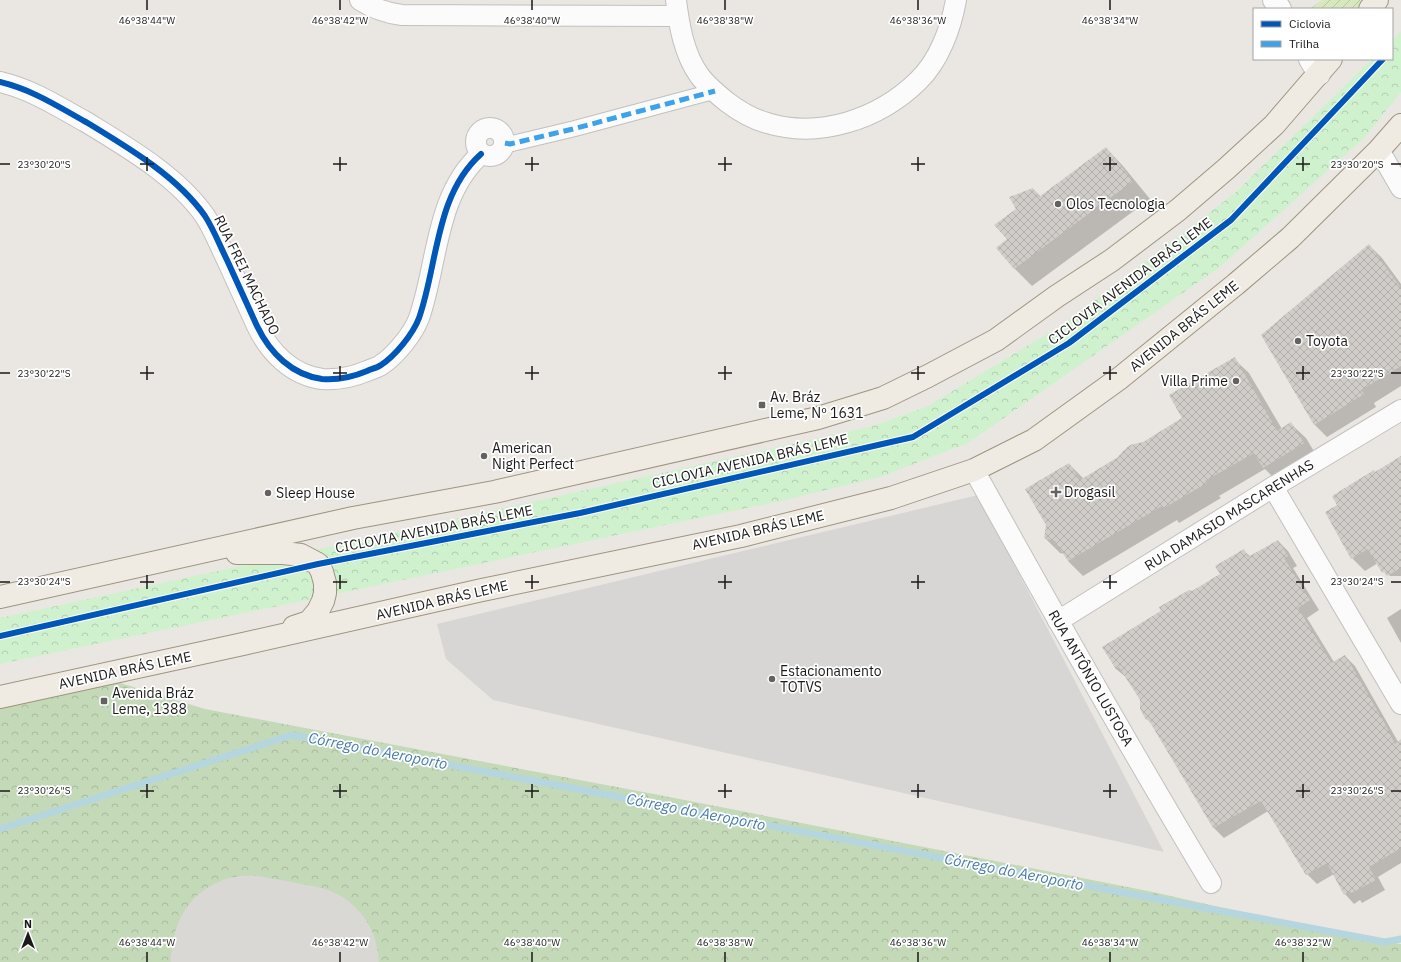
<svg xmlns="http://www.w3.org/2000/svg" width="1401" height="962" font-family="'IBM Plex Sans',sans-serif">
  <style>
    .forest { fill: url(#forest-crowns) }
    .park { fill: url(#park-crowns) }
    .garden { fill: url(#garden-furrows) }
    .parking { fill: #d8d6d4 }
    .shadow { fill: #0003 }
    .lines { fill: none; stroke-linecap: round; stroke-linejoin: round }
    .stream { stroke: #b5d6de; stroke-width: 7 }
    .runway { stroke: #dad8d5; stroke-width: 153 }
    .building { fill: url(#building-cross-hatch) }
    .pedestrian-casing { stroke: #c2c0be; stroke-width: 17 }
    .minor-casing { stroke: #c2c0be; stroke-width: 22 }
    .tertiary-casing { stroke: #c2c0be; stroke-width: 24 }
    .primary-casing { stroke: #9f9480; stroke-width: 24 }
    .pedestrian { stroke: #fcfbfb; stroke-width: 15 }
    .minor { stroke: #fcfbfb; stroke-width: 20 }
    .tertiary { stroke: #fcfbfb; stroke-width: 22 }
    .primary { stroke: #efeae2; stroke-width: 22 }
    .quiet { stroke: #3da2ea; stroke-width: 5; stroke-dasharray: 10 5; stroke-linecap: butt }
    .cycleway-casing { stroke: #fff; stroke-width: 8 }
    .cycleway { stroke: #0057b8; stroke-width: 6 }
    .ticks { fill: none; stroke: #1a1a1a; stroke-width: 1.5 }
    .poi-dot { fill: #636260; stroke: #fff; stroke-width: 1.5 }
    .labels { text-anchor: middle; stroke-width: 3.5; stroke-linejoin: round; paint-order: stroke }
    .poi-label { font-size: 14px; fill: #1a1a1a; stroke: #fff; text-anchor: start }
    .street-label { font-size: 14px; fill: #1a1a1a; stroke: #fff }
    .water-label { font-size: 15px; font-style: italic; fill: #477aaa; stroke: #fff }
    .ticks-label { font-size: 10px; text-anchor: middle; fill: #1a1a1a; stroke: #fff; stroke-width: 3.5; stroke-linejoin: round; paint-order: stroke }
  </style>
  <defs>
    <pattern id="forest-crowns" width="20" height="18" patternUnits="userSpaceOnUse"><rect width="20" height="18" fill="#c4d9b7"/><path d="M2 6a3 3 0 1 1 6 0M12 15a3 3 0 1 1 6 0" fill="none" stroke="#a8ba9d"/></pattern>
    <pattern id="park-crowns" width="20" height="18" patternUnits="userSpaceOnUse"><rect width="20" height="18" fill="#cff1ce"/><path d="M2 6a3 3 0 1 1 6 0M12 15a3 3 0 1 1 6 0" fill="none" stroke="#b1ceb0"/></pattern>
    <pattern id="garden-furrows" width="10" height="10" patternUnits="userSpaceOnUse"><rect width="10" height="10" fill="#d7e8bf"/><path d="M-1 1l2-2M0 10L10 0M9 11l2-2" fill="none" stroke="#b8c6a4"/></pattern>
    <pattern id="building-cross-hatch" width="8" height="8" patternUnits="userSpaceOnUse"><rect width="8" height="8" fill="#d0cdc9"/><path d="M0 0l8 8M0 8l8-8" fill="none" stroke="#b2afac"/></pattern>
  </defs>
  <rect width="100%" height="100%" fill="#eae7e2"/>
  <path class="forest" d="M117 682 205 709 659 795 1153 892 1303 926 1401 944V962H302L249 952 247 962H0V707Z"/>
  <path class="park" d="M1401 31V92L1365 137 1220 267 968 443 880 477 785 500 0 664V618L384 535 873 426 926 407 1065 323 1235 193 1372 59H1392V40Z"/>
  <path class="garden" d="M1322 0H1365L1357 9H1312L1311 8Z"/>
  <path class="parking" d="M978 495 1164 852 493 700 446 659 437 624Z"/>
  <g class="shadow">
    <path d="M1106 148 1123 166 1150 199 1032 286 1014 268 1008 239 1018 209 1033 189 1041 197Z"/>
    <path d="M1369 245 1382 258 1401 284V386L1374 403 1376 407 1327 437 1314 424Z"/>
    <path d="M1234 359 1249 373 1282 429 1291 424 1306 438 1318 458 1278 482 1265 469 1219 496 1221 498 1179 523 1177 520 1083 576 1068 561 1064 554 1060 553 1045 538 1069 464 1084 479 1184 418Z"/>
    <path d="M1401 458V576H1390L1378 563 1365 571 1352 558 1338 505 1375 473Z"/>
    <path d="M1278 541 1288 551 1297 566 1293 568 1319 610 1307 618 1334 662 1345 656 1355 666 1401 747V863L1378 877 1385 890 1362 903 1360 900 1354 904 1345 894 1334 874 1317 884 1307 874 1268 811 1224 838 1214 828 1154 726 1147 719 1141 700 1127 678 1116 669 1103 647 1221 574 1244 551 1251 557Z"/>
    <path d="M1401 609V643L1387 618Z"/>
  </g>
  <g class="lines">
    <path class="stream" d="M0 829 292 735 1385 942 1401 939"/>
    <path class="runway" d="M247 962 249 952 302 962"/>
  </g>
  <g class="building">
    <path d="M1106 147 1133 181 1014 269 996 248 1007 239 994 225 1016 209 1009 197 1033 188 1039 197Z"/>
    <path d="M1369 244 1401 288V366L1361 390 1364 394 1314 425 1261 335Z"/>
    <path d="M1235 357 1277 431 1291 422 1304 443 1263 468 1254 453 1205 481 1207 483 1164 508 1162 506 1068 561 1055 541 1044 538 1046 525 1025 489 1069 463 1080 480 1118 457 1123 451 1130 445 1143 442 1182 418 1169 395Z"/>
    <path d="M1401 456V568L1387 576 1384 572 1382 573 1368 549 1351 559 1325 512 1337 505 1332 496 1374 470 1375 472Z"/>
    <path d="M1278 540 1288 556 1284 558 1310 600 1298 608 1331 663 1345 655 1384 722 1395 744 1401 739V848L1369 867 1376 880 1351 893 1350 891 1344 895 1327 863 1306 875 1261 801 1213 828 1148 719 1146 720 1140 709V700L1119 667 1116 669 1102 647 1161 611 1159 607 1189 590 1192 591 1220 574 1215 566 1244 549 1248 557Z"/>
  </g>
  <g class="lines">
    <g class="pedestrian-casing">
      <path id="pedestrian" d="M505 143 510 144 573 129 715 91"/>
    </g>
    <g class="minor-casing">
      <g id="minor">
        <path d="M360 0C374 9 386 13 402 15L678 16"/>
        <path d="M676 0C679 25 684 54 699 75 706 85 717 94 727 102 739 111 752 119 767 123 820 139 879 119 918 81 939 61 951 28 956 0"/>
        <path d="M0 82C33 90 57 106 86 122 127 147 177 176 205 216 214 230 220 246 227 260 237 282 247 304 257 326 270 353 292 375 322 379 337 380 353 377 367 371 371 369 377 368 381 365 395 356 413 334 419 318 438 264 435 195 481 154"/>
        <circle cx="490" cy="142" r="14"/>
        <path d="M1379 150 1401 188"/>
        <path d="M974 470C1051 609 1129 747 1211 883"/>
        <path d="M1273 487 1401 704"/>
        <path d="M1058 621 1273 487 1401 410"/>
      </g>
    </g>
    <g class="tertiary-casing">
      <g id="tertiary">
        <path d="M1274 0 1280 9"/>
        <path d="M1310 59 1319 74"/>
      </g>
    </g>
    <g class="primary-casing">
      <g id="primary">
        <path d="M1370 9 1377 0"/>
        <path d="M237 553H283L301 555 318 564 322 572 325 583V593L323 601 318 611 309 622 294 627"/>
        <path d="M0 597 353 518 494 492 818 418 883 398 928 376 996 340 1057 296 1112 260 1178 210 1226 169 1274 125 1331 59"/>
        <path d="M0 697 243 644 482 590 741 536 891 498 974 470 1034 440 1120 378 1236 284 1290 238 1379 150 1401 125"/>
      </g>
    </g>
    <use href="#pedestrian" class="pedestrian"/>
    <use href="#minor" class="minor"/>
    <use href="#tertiary" class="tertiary"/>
    <use href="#primary" class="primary"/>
    <path class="quiet" d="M505 143 510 144 573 129 715 91"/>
    <g class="cycleway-casing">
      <g id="cycleway">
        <path d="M0 82C33 90 57 106 86 122 127 147 177 176 205 216 214 230 220 246 227 260 237 282 247 304 257 326 270 353 292 375 322 379 337 380 353 377 367 371 371 369 377 368 381 365 395 356 413 334 419 318 438 264 435 195 481 154"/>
        <path d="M0 636 318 564 580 513 913 437 1069 343 1231 220 1383 59"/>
      </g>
    </g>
    <use href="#cycleway" class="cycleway"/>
  </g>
  <path class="ticks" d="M147 0V10M340 0V10M532 0V10M725 0V10M918 0V10M1110 0V10M147 157V171M340 157V171M532 157V171M725 157V171M918 157V171M1110 157V171M1303 157V171M0 164H10M140 164H154M333 164H347M525 164H539M718 164H732M911 164H925M1103 164H1117M1296 164H1310M1391 164H1401M147 366V380M340 366V380M532 366V380M725 366V380M918 366V380M1110 366V380M1303 366V380M0 373H10M140 373H154M333 373H347M525 373H539M718 373H732M911 373H925M1103 373H1117M1296 373H1310M1391 373H1401M147 575V589M340 575V589M532 575V589M725 575V589M918 575V589M1110 575V589M1303 575V589M0 582H10M140 582H154M333 582H347M525 582H539M718 582H732M911 582H925M1103 582H1117M1296 582H1310M1391 582H1401M147 784V798M340 784V798M532 784V798M725 784V798M918 784V798M1110 784V798M1303 784V798M0 791H10M140 791H154M333 791H347M525 791H539M718 791H732M911 791H925M1103 791H1117M1296 791H1310M1391 791H1401M147 952V962M340 952V962M532 952V962M725 952V962M918 952V962M1110 952V962M1303 952V962"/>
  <g class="poi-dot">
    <circle cx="1058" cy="204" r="4"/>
    <circle cx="1298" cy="341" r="4"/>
    <circle cx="1236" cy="381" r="4"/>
    <rect x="758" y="401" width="8" height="8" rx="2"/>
    <circle cx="484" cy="456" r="4"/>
    <path d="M1054 486h4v4h4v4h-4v4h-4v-4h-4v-4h4z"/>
    <circle cx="268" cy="493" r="4"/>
    <circle cx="772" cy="679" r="4"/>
    <rect x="100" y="697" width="8" height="8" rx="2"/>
  </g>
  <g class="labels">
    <g class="poi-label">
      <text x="1066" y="209">Olos Tecnologia</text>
      <text x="1306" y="346">Toyota</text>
      <text x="1228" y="386" text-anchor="end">Villa Prime</text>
      <text x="770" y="402">Av. Bráz<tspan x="770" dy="16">Leme, Nº 1631</tspan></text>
      <text x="492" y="453">American<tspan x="492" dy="16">Night Perfect</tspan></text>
      <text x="1064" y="497">Drogasil</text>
      <text x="276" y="498">Sleep House</text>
      <text x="780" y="676">Estacionamento<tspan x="780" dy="16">TOTVS</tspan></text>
      <text x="112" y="698">Avenida Bráz<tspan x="112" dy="16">Leme, 1388</tspan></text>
    </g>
    <g class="street-label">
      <text transform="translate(247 275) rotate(64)" y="5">RUA FREI MACHADO</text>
      <text transform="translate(1130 281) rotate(-37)" y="5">CICLOVIA AVENIDA BRÁS LEME</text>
      <text transform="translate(1184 326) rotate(-39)" y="5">AVENIDA BRÁS LEME</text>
      <text transform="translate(750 461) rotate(-13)" y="5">CICLOVIA AVENIDA BRÁS LEME</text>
      <text transform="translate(1229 515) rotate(-32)" y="5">RUA DAMASIO MASCARENHAS</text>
      <text transform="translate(434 529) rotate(-11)" y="5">CICLOVIA AVENIDA BRÁS LEME</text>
      <text transform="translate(758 530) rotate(-13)" y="5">AVENIDA BRÁS LEME</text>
      <text transform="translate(442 600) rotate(-13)" y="5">AVENIDA BRÁS LEME</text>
      <text transform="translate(125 670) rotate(-12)" y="5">AVENIDA BRÁS LEME</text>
      <text transform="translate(1091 678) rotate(60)" y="5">RUA ANTÔNIO LUSTOSA</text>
    </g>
    <g class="water-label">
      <text transform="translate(378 751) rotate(11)" y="5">Córrego do Aeroporto</text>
      <text transform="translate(696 812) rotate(11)" y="5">Córrego do Aeroporto</text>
      <text transform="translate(1014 872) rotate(11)" y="5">Córrego do Aeroporto</text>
    </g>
  </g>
  <g class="ticks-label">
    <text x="147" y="24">46°38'44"W</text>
    <text x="340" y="24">46°38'42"W</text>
    <text x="532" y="24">46°38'40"W</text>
    <text x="725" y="24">46°38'38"W</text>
    <text x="918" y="24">46°38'36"W</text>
    <text x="1110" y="24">46°38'34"W</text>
    <text x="44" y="168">23°30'20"S</text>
    <text x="1357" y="168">23°30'20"S</text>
    <text x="44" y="377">23°30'22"S</text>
    <text x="1357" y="377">23°30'22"S</text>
    <text x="44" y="585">23°30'24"S</text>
    <text x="1357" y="585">23°30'24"S</text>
    <text x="44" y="794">23°30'26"S</text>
    <text x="1357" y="794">23°30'26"S</text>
    <text x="147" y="946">46°38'44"W</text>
    <text x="340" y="946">46°38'42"W</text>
    <text x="532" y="946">46°38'40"W</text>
    <text x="725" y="946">46°38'38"W</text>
    <text x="918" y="946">46°38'36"W</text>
    <text x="1110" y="946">46°38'34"W</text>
    <text x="1303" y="946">46°38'32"W</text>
  </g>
  <rect x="1253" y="8" width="140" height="52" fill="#ffffff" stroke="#a3a3a3"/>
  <rect x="1261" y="21" width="20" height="6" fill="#0057b8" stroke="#a3a3a3"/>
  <text x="1289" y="28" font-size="12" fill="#1a1a1a">Ciclovia</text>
  <rect x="1261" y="41" width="20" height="6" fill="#3da2ea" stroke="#a3a3a3"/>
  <text x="1289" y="48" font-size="12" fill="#1a1a1a">Trilha</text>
  <g transform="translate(28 934)" stroke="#ffffff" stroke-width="3" paint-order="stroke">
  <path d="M0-3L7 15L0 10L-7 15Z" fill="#1a1a1a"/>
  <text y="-6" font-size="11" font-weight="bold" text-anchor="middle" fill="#1a1a1a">N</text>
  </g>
</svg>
